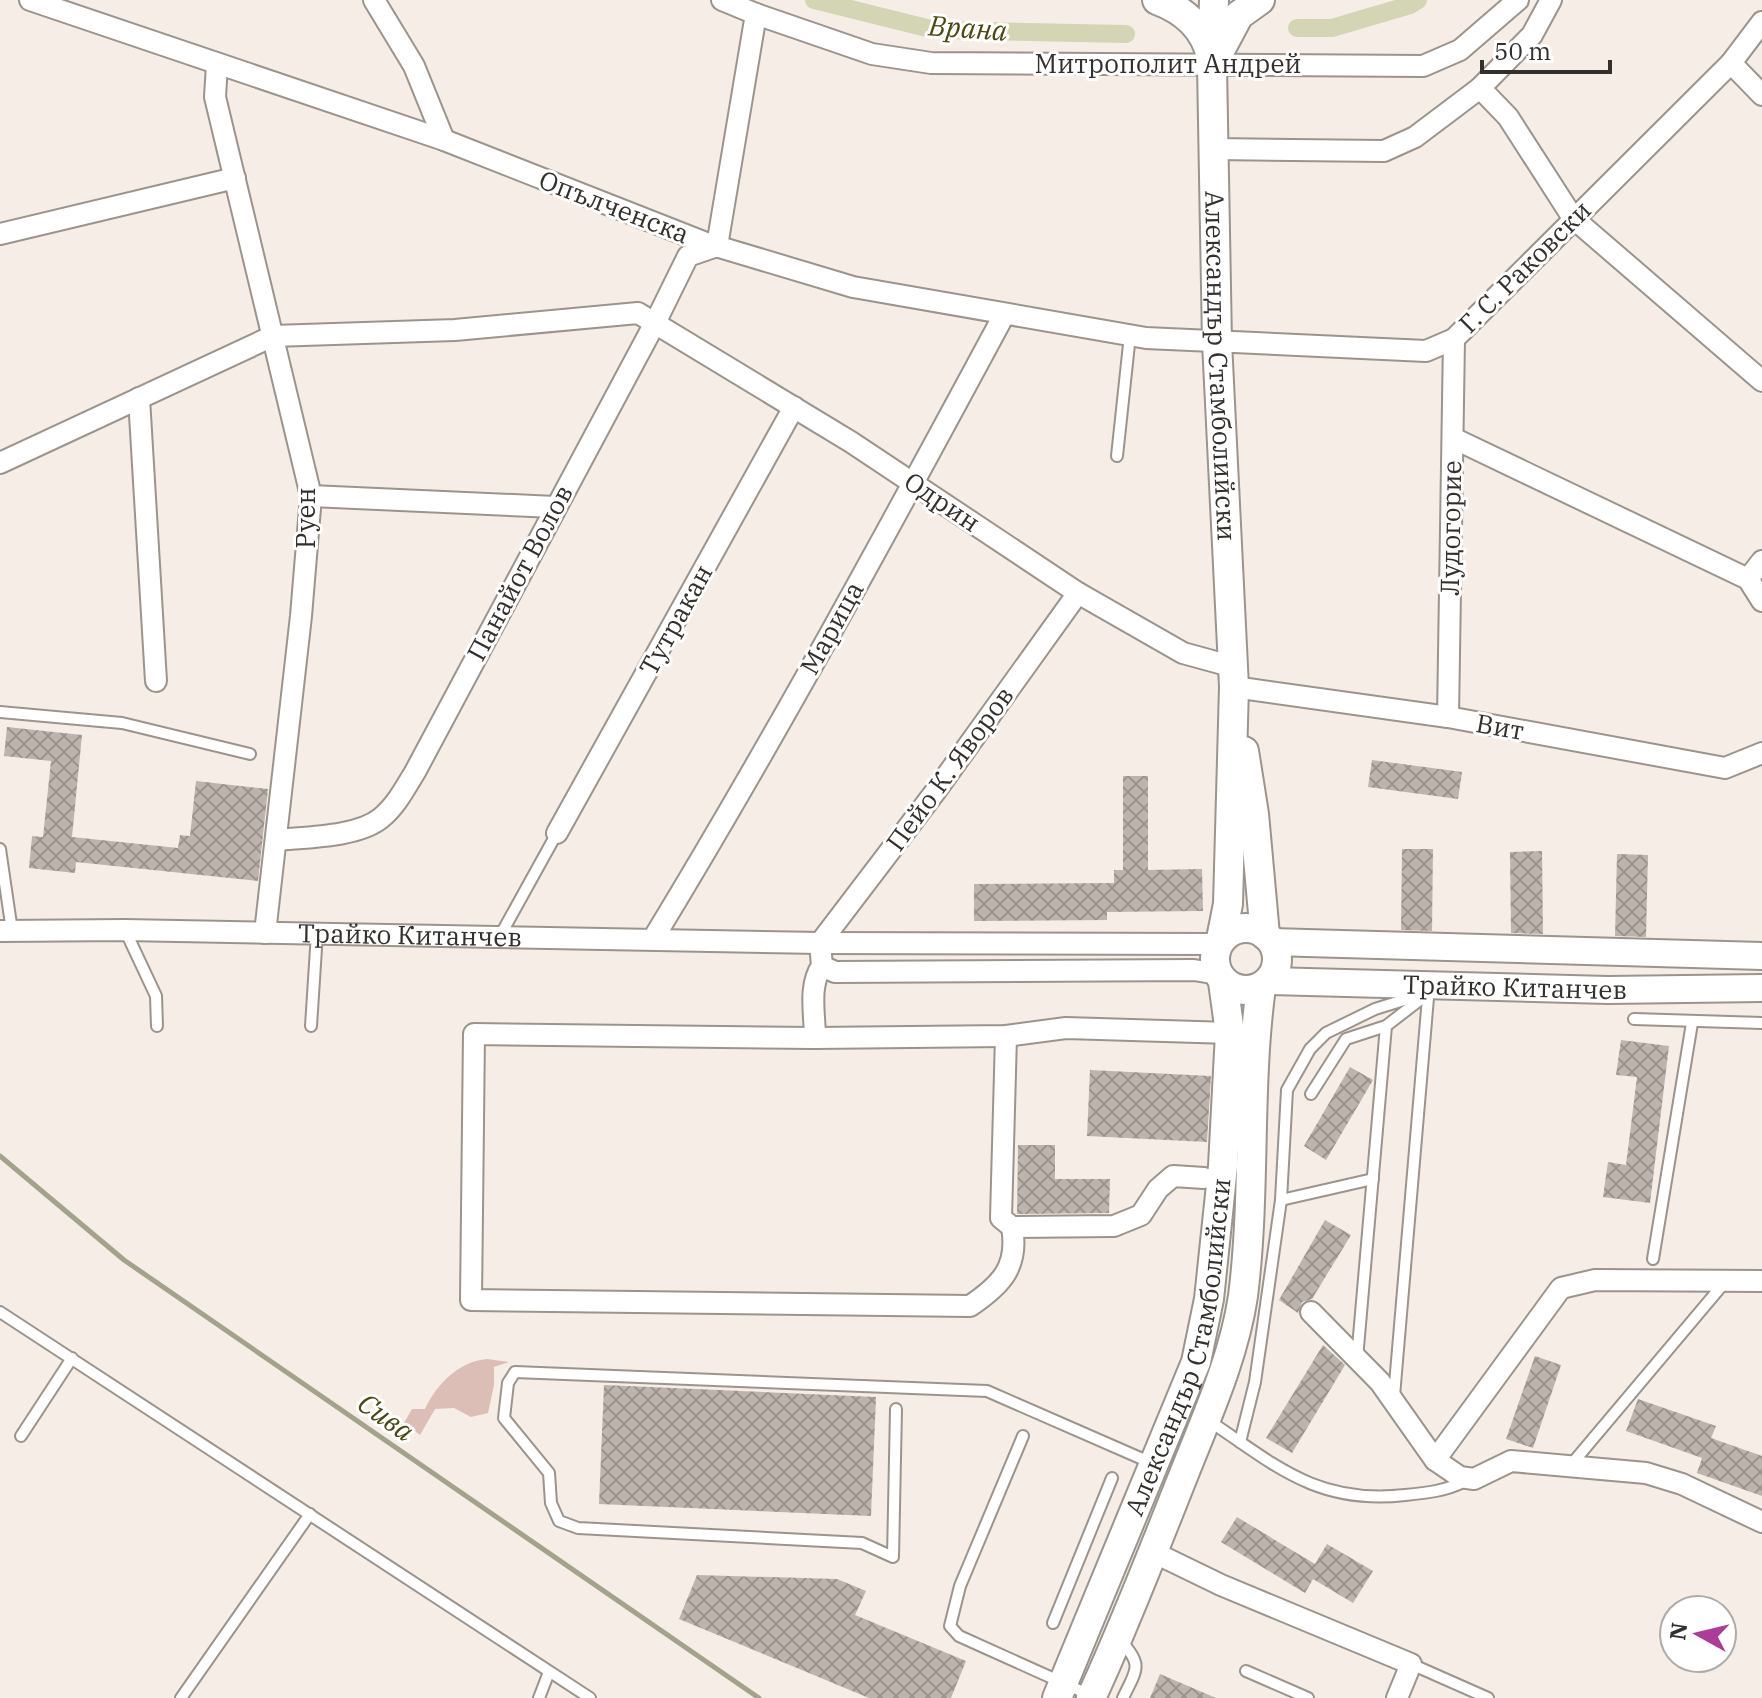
<svg xmlns="http://www.w3.org/2000/svg" width="1762" height="1698" font-family="'IBM Plex Serif',serif">
  <style>
    .park { fill: #ddbeb7 }
    .lines { fill: none; stroke-linecap: round; stroke-linejoin: round }
    .stream { stroke: #a3a38b; stroke-width: 5 }
    .canal { stroke: #d4d5b4; stroke-width: 18 }
    .building { fill: url(#building-cross-hatch) }
    .service-casing { stroke: #9b948c; stroke-width: 14 }
    .minor-casing { stroke: #9b948c; stroke-width: 24 }
    .tertiary-casing { stroke: #9b948c; stroke-width: 30 }
    .secondary-casing { stroke: #9b948c; stroke-width: 32 }
    .service { stroke: #fff; stroke-width: 10 }
    .minor { stroke: #fff; stroke-width: 20 }
    .tertiary { stroke: #fff; stroke-width: 26 }
    .secondary { stroke: #fff; stroke-width: 28 }
    .labels { text-anchor: middle; stroke-width: 6; stroke-linejoin: round; paint-order: stroke }
    .street-label { font-size: 26px; fill: #322f2c; stroke: #fff }
    .water-label { font-size: 28px; font-style: italic; fill: #484810; stroke: #fff }
  </style>
  <defs>
    <pattern id="building-cross-hatch" width="8" height="8" patternUnits="userSpaceOnUse" patternTransform="scale(2)"><rect width="8" height="8" fill="#beb4ae"/><path d="M0 0l8 8M0 8l8-8" fill="none" stroke="#9b938e"/></pattern>
  </defs>
  <rect width="100%" height="100%" fill="#f6eee6"/>
  <path class="park" d="M487 1359 509 1362 494 1367V1385L488 1413 471 1417 454 1408 435 1409 420 1435 404 1423 412 1409H425C436 1385 459 1361 487 1359Z"/>
  <g class="lines">
    <path class="stream" d="M0 1156 124 1260 759 1698"/>
    <g class="canal">
      <path d="M814 0 935 30 1126 34"/>
      <path d="M1297 28H1332L1410 5 1418 0"/>
    </g>
  </g>
  <g class="building">
    <path d="M7 727 82 735 72 837 178 848 180 835 190 836 196 781 268 789 258 881 76 862 75 873 29 868 32 836 43 837 51 761 4 756Z"/>
    <path d="M1372 760 1462 772 1458 799 1368 787Z"/>
    <path d="M1123 776H1148V870L1202 869 1203 911 1107 912V920L974 921V884L1114 883V870H1123Z"/>
    <path d="M1402 849H1433L1432 931 1401 930Z"/>
    <path d="M1542 851 1543 934 1511 933 1510 852Z"/>
    <path d="M1617 854 1648 855 1646 937 1615 936Z"/>
    <path d="M1621 1040 1669 1046 1650 1203 1603 1197 1608 1162 1626 1165 1637 1077 1616 1075Z"/>
    <path d="M1350 1067 1373 1080 1326 1160 1304 1146Z"/>
    <path d="M1090 1070 1211 1076 1207 1142 1087 1136Z"/>
    <path d="M1018 1145H1055V1179H1110L1109 1213 1017 1214Z"/>
    <path d="M1325 1220 1351 1235 1312 1299 1302 1302 1298 1313 1279 1300Z"/>
    <path d="M1323 1345 1345 1365 1292 1453 1266 1438Z"/>
    <path d="M1535 1356 1561 1365 1533 1448 1506 1439Z"/>
    <path d="M604 1385 876 1397 871 1516 599 1504Z"/>
    <path d="M1638 1399 1716 1426 1711 1438 1762 1456V1496L1697 1473 1702 1458 1626 1431Z"/>
    <path d="M1237 1517 1315 1564 1327 1544 1373 1571 1353 1603 1313 1579 1305 1593 1221 1542Z"/>
    <path d="M697 1575 837 1579 866 1591 855 1615 966 1661 951 1698H869L679 1619Z"/>
    <path d="M1160 1674 1216 1698H1150Z"/>
  </g>
  <g class="lines">
    <g class="service-casing">
      <g id="service">
        <path d="M1117 456 1130 335"/>
        <path d="M0 712 122 723 250 754"/>
        <path d="M0 849 12 931"/>
        <path d="M125 930 156 996 157 1026"/>
        <path d="M500 936 557 833"/>
        <path d="M1634 1019 1762 1023"/>
        <path d="M311 1026 317 933"/>
        <path d="M1311 1094 1346 1039 1386 1026 1421 999"/>
        <path d="M1281 1200 1373 1179"/>
        <path d="M1653 1259 1692 1023"/>
        <path d="M0 1312 590 1698"/>
        <path d="M1357 1359 1386 1026"/>
        <path d="M1394 1396 1429 986"/>
        <path d="M896 1409 893 1557 862 1543 578 1528 559 1521 551 1503 549 1473 504 1418 508 1383 515 1372 987 1391 1154 1464"/>
        <path d="M1208 1420C1275 1465 1317 1505 1405 1495 1426 1493 1446 1491 1465 1481"/>
        <path d="M21 1436 72 1358"/>
        <path d="M1023 1436 960 1586 950 1626 959 1636 1090 1695"/>
        <path d="M1240 1442 1255 1382 1281 1200 1287 1090 1310 1049 1326 1033 1375 1009 1423 994"/>
        <path d="M1570 1466 1725 1282"/>
        <path d="M1053 1623 1112 1478"/>
        <path d="M1121 1641C1144 1666 1136 1670 1123 1698"/>
        <path d="M1411 1664 1488 1698"/>
        <path d="M1246 1671 1308 1698"/>
        <path d="M181 1698 310 1514"/>
        <path d="M539 1698 549 1672"/>
      </g>
    </g>
    <g class="minor-casing">
      <g id="minor">
        <path d="M30 0 444 140 706 243 853 287 1146 338 1426 351 1454 339 1731 63 1762 22"/>
        <path d="M374 0 414 66 444 140"/>
        <path d="M722 0 756 14"/>
        <path d="M1731 63 1762 95"/>
        <path d="M217 64 215 97 311 496 301 616 265 933"/>
        <path d="M1480 88 1508 117 1573 218 1762 381"/>
        <path d="M1215 149 1384 151 1415 137 1480 88 1532 35 1551 0"/>
        <path d="M0 234 235 178"/>
        <path d="M139 398 156 681"/>
        <path d="M1453 438 1748 579 1762 601"/>
        <path d="M0 463 273 336 455 330 638 313 851 442 1078 593 1183 653 1234 667"/>
        <path d="M311 496 555 507"/>
        <path d="M1748 579 1762 561"/>
        <path d="M1234 687 1448 717 1725 768 1762 753"/>
        <path d="M1448 717 1454 339"/>
        <path d="M557 833 794 407"/>
        <path d="M277 840C307 837 358 837 381 818 396 806 405 788 415 772L656 321 688 256 717 246 756 14 872 54 931 63 1423 66 1460 50 1518 0"/>
        <path id="s1" d="M0 931 125 930 820 943 1219 944"/>
        <path d="M653 939C777 735 891 525 1004 315"/>
        <path d="M820 943 935 792 1078 593"/>
        <path d="M820 943 822 966 835 972 1194 970 1218 974"/>
        <path d="M1006 1036 1001 1218 1012 1227"/>
        <path d="M815 1038C815 1015 808 986 822 966"/>
        <path d="M1204 1178 1173 1176 1158 1189 1141 1215 1114 1226 1012 1227C1019 1267 1001 1285 970 1306L471 1300 474 1034 815 1038 1006 1036 1066 1028 1230 1033"/>
        <path d="M1311 1312 1380 1382 1435 1460 1460 1477 1474 1479 1511 1461 1646 1473 1682 1484 1762 1522"/>
        <path d="M1435 1460 1561 1288 1595 1280 1762 1281"/>
        <path d="M1153 1552 1221 1585 1411 1664 1397 1698"/>
      </g>
    </g>
    <g class="tertiary-casing">
      <g id="tertiary">
        <path d="M1272 942 1762 956"/>
        <path id="s2" d="M1269 981 1608 990 1762 988"/>
      </g>
    </g>
    <g class="secondary-casing">
      <g id="secondary">
        <path d="M1157 0C1184 10 1205 28 1211 57"/>
        <path id="s3" d="M1214 0 1212 66 1217 342 1234 687 1228 904 1221 939"/>
        <path d="M1216 58 1239 15 1260 0"/>
        <path d="M1244 751 1254 814 1265 935"/>
        <circle cx="1246" cy="959" r="31"/>
        <path id="s4" d="M1057 1698 1196 1362 1209 1299 1223 1166 1230 1033 1223 982"/>
        <path d="M1091 1698C1125 1625 1154 1549 1184 1474 1207 1416 1234 1357 1243 1296 1256 1193 1247 1089 1261 987"/>
      </g>
    </g>
    <use href="#service" class="service"/>
    <use href="#minor" class="minor"/>
    <use href="#tertiary" class="tertiary"/>
    <use href="#secondary" class="secondary"/>
  </g>
  <g class="labels">
    <g class="street-label">
      <text x="1168" y="73">Митрополит Андрей</text>
      <text transform="translate(614 207) rotate(21)" y="9">Опълченска</text>
      <text transform="translate(1525 267) rotate(-45)" y="9">Г. С. Раковски</text>
      <text dy="9" stroke="none"><textPath href="#s3" startOffset="366">Александър Стамболийски</textPath></text>
      <text transform="translate(942 502) rotate(34)" y="9">Одрин</text>
      <text transform="translate(306 518) rotate(-90)" y="9">Руен</text>
      <text transform="translate(1451 528) rotate(-89)" y="9">Лудогорие</text>
      <text transform="translate(520 573) rotate(-62)" y="9">Панайот Волов</text>
      <text transform="translate(676 620) rotate(-61)" y="9">Тутракан</text>
      <text transform="translate(832 628) rotate(-61)" y="9">Марица</text>
      <text transform="translate(1500 727) rotate(10)" y="9">Вит</text>
      <text transform="translate(950 769) rotate(-54)" y="9">Пейо К. Яворов</text>
      <text dy="9" stroke="none"><textPath href="#s1" startOffset="410">Трайко Китанчев</textPath></text>
      <text dy="9" stroke="none"><textPath href="#s2" startOffset="246">Трайко Китанчев</textPath></text>
      <text dy="9" stroke="none"><textPath href="#s4" startOffset="374">Александър Стамболийски</textPath></text>
    </g>
    <g class="water-label">
      <text transform="translate(968 28) rotate(4)" y="10">Врана</text>
      <text transform="translate(386 1417) rotate(35)" y="10">Сива</text>
    </g>
  </g>
  <g transform="translate(1698 1634) rotate(278)"><circle r="38" fill="#ffffff" stroke="#adacab" stroke-width="2"/>
  <path d="M0-6L14 30L0 20L-14 30Z" fill="#ad3c97"/>
  <text y="-12" font-size="22" font-weight="bold" text-anchor="middle" fill="#322f2c">N</text>
  </g>
  <path d="M1482 60v12h128v-12" fill="none" stroke="#322f2c" stroke-width="4"/>
  <text x="1494" y="60" font-size="24" fill="#322f2c" stroke="#ffffff" stroke-width="6" paint-order="stroke">50 m</text>
</svg>
